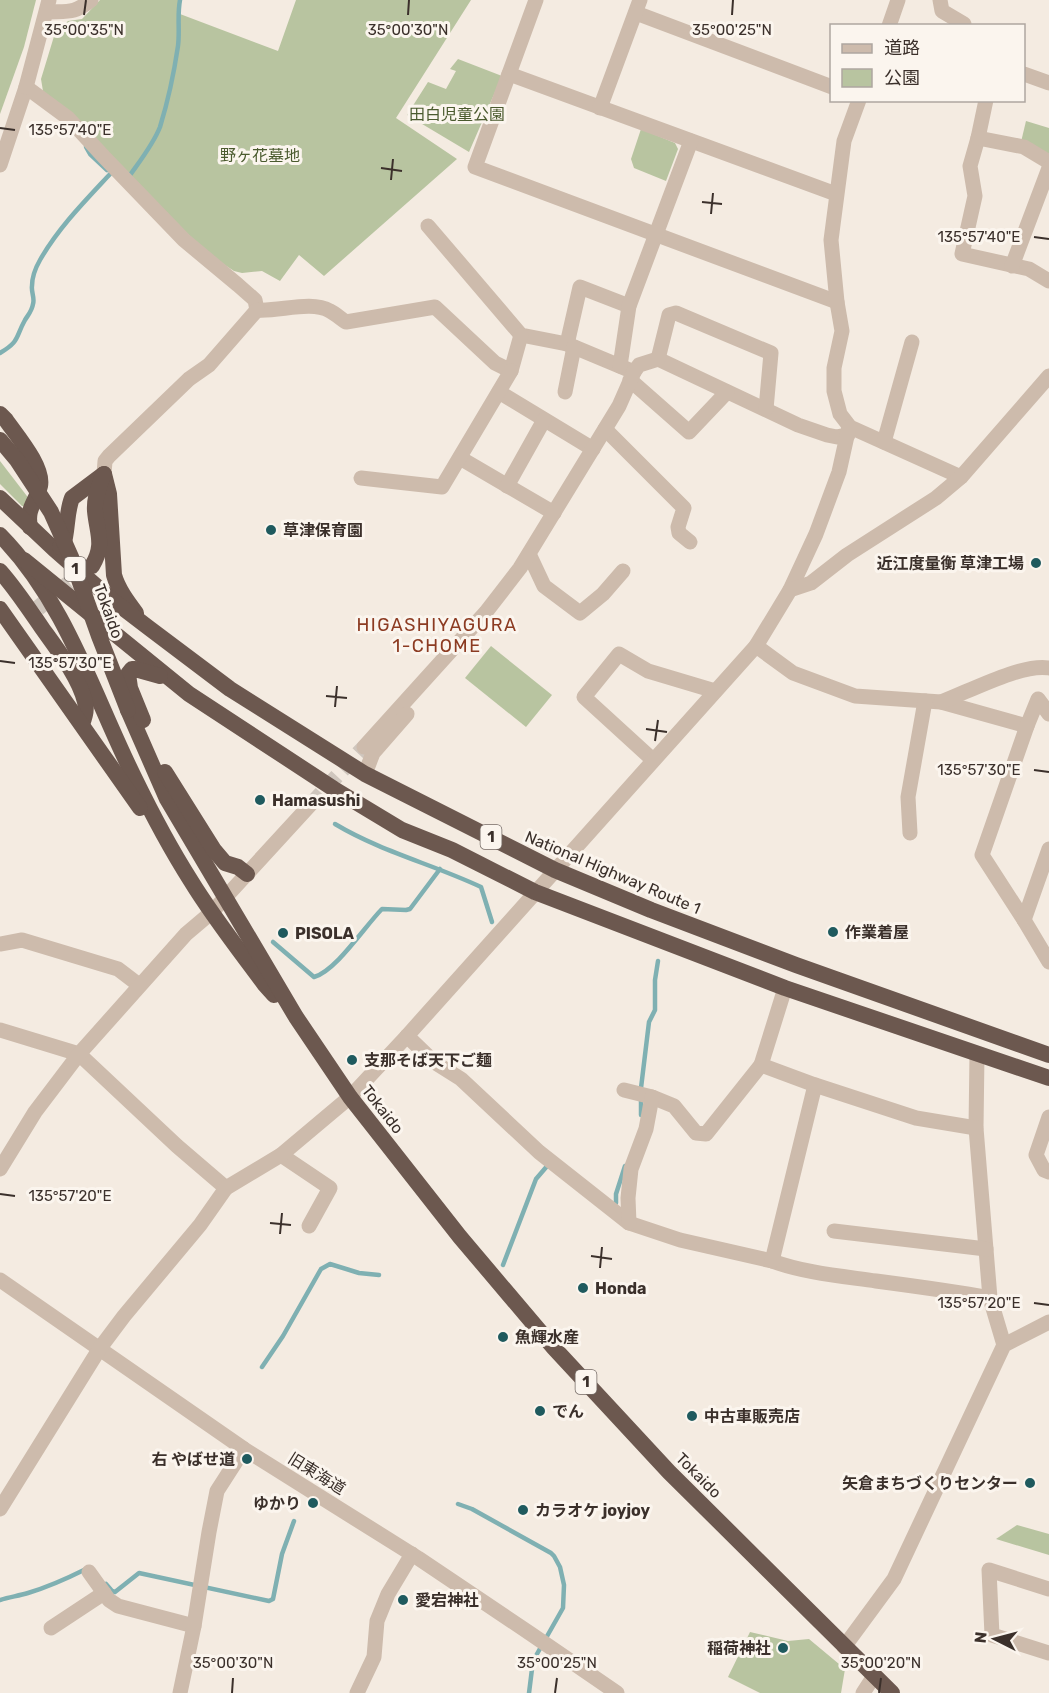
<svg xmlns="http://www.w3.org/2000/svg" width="1049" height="1693" font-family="Rubik,'Noto Sans JP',sans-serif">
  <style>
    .green { fill: #b8c4a0 }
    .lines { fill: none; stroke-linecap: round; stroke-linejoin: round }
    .stream { stroke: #7fb0b2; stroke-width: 4.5 }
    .minor-tunnel { stroke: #cfc6bd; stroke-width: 15; stroke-dasharray: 15 8; stroke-linecap: butt }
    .trunk-tunnel { stroke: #cfc6bd; stroke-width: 16; stroke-dasharray: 16 8; stroke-linecap: butt }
    .minor { stroke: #cdbbac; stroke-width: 15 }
    .tertiary { stroke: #cdbbac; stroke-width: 15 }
    .trunk { stroke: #6c584f; stroke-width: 16 }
    .trunk-bridge { stroke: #6c584f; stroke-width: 16 }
    .ticks { fill: none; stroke: #3b302b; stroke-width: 2 }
    .poi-dot { fill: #1f5a5e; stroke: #fbf5ee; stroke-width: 2 }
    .labels { text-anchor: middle; stroke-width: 6; stroke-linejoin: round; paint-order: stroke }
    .shield { fill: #fbf5ee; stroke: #756b66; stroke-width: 1.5 }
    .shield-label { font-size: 15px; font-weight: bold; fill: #3b302b }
    .park-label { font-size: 16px; fill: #4a5a2e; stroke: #fbf5ee }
    .poi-label { font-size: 16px; font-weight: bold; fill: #3b302b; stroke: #fbf5ee; text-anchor: start }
    .street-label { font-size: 16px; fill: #3b302b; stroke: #fbf5ee }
    .neighbourhood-label { font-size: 18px; letter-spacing: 1.5px; fill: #8c3b22; stroke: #fbf5ee }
    .ticks-label { font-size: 15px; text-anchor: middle; fill: #3b302b; stroke: #fbf5ee; stroke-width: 6; stroke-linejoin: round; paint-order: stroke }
  </style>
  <rect width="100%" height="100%" fill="#f4ebe1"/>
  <g class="green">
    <path d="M0 0H36L24 47 0 114Z"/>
    <path d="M100 0H180V14L278 51 296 0H471L396 118 457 159 324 276 299 255 280 281 262 271 242 273 234 271 211 256 135 184 43 91 41 79 55 33 68 21 82 19Z"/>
    <path d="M458 59 502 76 469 152 407 115 428 82 446 89 456 71 450 69Z"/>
    <path d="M1026 121 1049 128V157L1021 142Z"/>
    <path d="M641 129 675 143 678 149 666 181 634 168 631 159Z"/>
    <path d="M0 461 30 500 26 506H22L0 484Z"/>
    <path d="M491 646 552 695 526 727 465 678Z"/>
    <path d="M1017 1525 1049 1534V1555L996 1539Z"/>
    <path d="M750 1632 788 1641 809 1639 845 1669 841 1693H760L728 1677Z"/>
  </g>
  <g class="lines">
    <g class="stream">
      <path d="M86 147 90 154 107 170"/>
      <path d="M128 178C139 162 153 145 160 127 168 101 174 73 178 46 180 31 177 15 180 0"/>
      <path d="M0 353C20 341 15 338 25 320 28 315 32 311 33 304 35 298 31 292 32 286 32 277 36 267 40 260 59 227 85 201 111 173"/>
      <path d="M335 824C382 852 432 864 481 887L492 922"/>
      <path d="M273 942 314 977C336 971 365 926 382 909L406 910 410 909 440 869"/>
      <path d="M641 1115V1088L649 1022 655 1010V980L658 961"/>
      <path d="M616 1203V1194L625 1166"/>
      <path d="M503 1265 536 1179 548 1165"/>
      <path d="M262 1367 283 1336 321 1269 330 1264 359 1273 379 1275"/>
      <path d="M458 1504 472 1509 551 1553 554 1556 560 1567 564 1585 563 1608 533 1661 529 1693"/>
      <path d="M106 1584 112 1591 115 1592 139 1573 269 1601 273 1599 282 1554 294 1521"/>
      <path d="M0 1600C9 1597 18 1596 28 1593 48 1587 68 1578 86 1569"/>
    </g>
    <path class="minor-tunnel" d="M311 804 364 747"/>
    <path class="trunk-tunnel" d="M38 608 87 569"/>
    <g class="minor">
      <path d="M536 0 475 167 837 302"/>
      <path d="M940 0 942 11 964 24"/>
      <path d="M47 12C68 11 74 14 91 0"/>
      <path d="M636 13 832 87"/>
      <path d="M889 26 898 0"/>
      <path d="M509 74 836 194"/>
      <path d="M1024 74 1049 83"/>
      <path d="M859 100 844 141 831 240 837 302 842 331 834 368V391L840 414 850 427 961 477"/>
      <path d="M986 100 978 138 970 166 975 196 962 254 1029 269 1049 281"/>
      <path d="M600 108 640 0"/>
      <path d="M978 138 1024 147 1049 162"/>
      <path d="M0 165 26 87 68 118 104 157 184 240 238 285 255 300 257 310"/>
      <path d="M428 226 521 335 567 344 634 372"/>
      <path d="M1012 266 1049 168"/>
      <path d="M257 310C279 312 311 300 330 311 336 314 341 319 346 322L435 307 495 363 511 371 521 335"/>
      <path d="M567 344 580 287 629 306"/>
      <path d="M658 359 798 425 827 435 837 437 848 435"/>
      <path d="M620 366 629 306 691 141"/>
      <path d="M630 380 689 432 727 392"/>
      <path d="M499 392 593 449"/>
      <path d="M565 392 574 347"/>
      <path d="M605 429 684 508 678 527 679 533 690 542"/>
      <path d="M884 442 912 342"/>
      <path d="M460 458 554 513"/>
      <path d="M104 474 105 461 109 456 189 379 209 365 257 310"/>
      <path d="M361 478 442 487 511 371"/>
      <path d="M507 486 544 420"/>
      <path d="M529 554 544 586 580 613 603 594 623 571"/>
      <path d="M790 590 816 534 839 472 849 427"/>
      <path d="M756 646 793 673 855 696 941 702 1027 726"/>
      <path d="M941 702C968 692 1022 663 1049 668"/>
      <path d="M1049 714 1038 699 1027 726 982 855 1024 920 1049 962"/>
      <path d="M364 747 486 612 520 568 619 406 634 372 639 365 658 359 669 315 676 313 771 353 766 409"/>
      <path d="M653 760 584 697 619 654 648 671 715 691"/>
      <path d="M365 774 373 753 407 714"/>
      <path d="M910 833 908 797 925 701"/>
      <path d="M1024 920 1049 849"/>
      <path d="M0 944 22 940 118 969 139 985"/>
      <path d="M0 1030 79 1054 177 1146 226 1188"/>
      <path d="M407 1036 434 1062 461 1079 539 1152 629 1223 680 1240 772 1261C805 1273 841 1276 876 1281 914 1286 952 1291 990 1298L1004 1345"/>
      <path d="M977 1054 976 1128 990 1298"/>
      <path d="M815 1085 916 1118 976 1128"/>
      <path d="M624 1090 652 1097 674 1106 696 1133 706 1134 761 1065"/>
      <path d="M1049 1117 1036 1155 1044 1170 1049 1172"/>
      <path d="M281 1155 330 1188 309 1226"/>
      <path d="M0 1169 35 1112 79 1054 186 934 212 912 311 804"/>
      <path d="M629 1223 628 1198 631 1169 646 1129 652 1097"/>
      <path d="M834 1231 986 1249"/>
      <path d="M772 1261 815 1085 761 1065 785 988"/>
      <path d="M0 1280 244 1449 418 1558 531 1634 617 1693"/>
      <path d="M0 1509 100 1348 124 1316 200 1225 226 1188 281 1155 350 1097 407 1036 756 646 790 590 811 583 847 555 936 498 961 477 1049 376"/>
      <path d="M89 1572 109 1600 118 1606 194 1626"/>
      <path d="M1049 1589 989 1570 992 1635 1049 1653"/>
      <path d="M51 1628 104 1593"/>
      <path d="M844 1647 894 1579 1004 1345 1049 1322"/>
      <path d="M180 1693 194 1626 209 1532 217 1491 244 1449"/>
      <path d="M357 1693 374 1657 377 1621 388 1594 412 1554"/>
      <path d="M863 1693 874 1676"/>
    </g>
    <path class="tertiary" d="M26 87 49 0"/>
    <g class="trunk">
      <path d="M0 414 6 420C17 436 44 467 40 486 36 503 26 508 30 527"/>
      <path d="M104 474 109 494 114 575C118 589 127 601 136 613"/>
      <path d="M0 498 54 549 111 599 149 628 230 689 365 774 555 870 651 910 796 965 1049 1055"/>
      <path d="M0 535C66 602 93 694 134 777 151 812 170 848 191 881 213 917 240 951 265 985L274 995"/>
      <path d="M60 547 63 546C68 530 66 513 72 498L104 474"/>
      <path d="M24 560 189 694 334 789 402 830 452 850 535 892 785 988 1049 1078"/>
      <path d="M92 566C105 545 97 533 95 511 94 498 99 487 103 475"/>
      <path d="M0 571C16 589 29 609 42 628 57 649 79 677 85 702 87 710 85 717 82 724"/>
      <path d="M0 609 140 808"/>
      <path d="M128 710 167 799 296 1017 350 1097 460 1237 554 1348 669 1472 892 1693"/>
      <path d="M143 720 130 688 128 674 132 669H135L160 676"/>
      <path d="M165 772 214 850 225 863 238 867 247 874"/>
    </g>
    <path class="trunk-bridge" d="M0 440 17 460 51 512 71 557 99 636 128 710"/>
  </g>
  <path class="ticks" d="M84 15 86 0M408 15 409 0M732 15 733 0M0 128 15 130M381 168 402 171M391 180 393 159M702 202 722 204M711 214 713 193M1034 237 1049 239M0 661 15 663M326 696 347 698M335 707 337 686M646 729 667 732M655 741 658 720M1034 770 1049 772M0 1194 15 1196M270 1223 291 1225M280 1234 282 1213M591 1256 612 1259M600 1268 602 1247M1034 1303 1049 1305M232 1693 233 1678M555 1693 557 1678M879 1693 881 1678"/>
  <g class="poi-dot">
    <circle cx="271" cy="530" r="6"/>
    <circle cx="1036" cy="563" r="6"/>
    <circle cx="260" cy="800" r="6"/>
    <circle cx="833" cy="932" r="6"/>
    <circle cx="283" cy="933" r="6"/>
    <circle cx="352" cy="1060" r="6"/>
    <circle cx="583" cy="1288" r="6"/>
    <circle cx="503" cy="1337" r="6"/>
    <circle cx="540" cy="1411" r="6"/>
    <circle cx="692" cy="1416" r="6"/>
    <circle cx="247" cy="1459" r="6"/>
    <circle cx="1030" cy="1483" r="6"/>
    <circle cx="313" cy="1503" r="6"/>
    <circle cx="523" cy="1510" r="6"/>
    <circle cx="403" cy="1600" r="6"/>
    <circle cx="783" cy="1648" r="6"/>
  </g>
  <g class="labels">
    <g class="shield">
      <rect x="64.5" y="557" width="21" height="24" rx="4.5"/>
      <rect x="480.5" y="825" width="21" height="24" rx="4.5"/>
      <rect x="575.5" y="1370" width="21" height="24" rx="4.5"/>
    </g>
    <g class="shield-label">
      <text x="75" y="574">1</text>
      <text x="491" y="842">1</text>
      <text x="586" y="1387">1</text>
    </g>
    <g class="park-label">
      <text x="457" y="120">田白児童公園</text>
      <text x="260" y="161">野ヶ花墓地</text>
    </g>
    <g class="poi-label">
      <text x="283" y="536">草津保育園</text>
      <text x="1024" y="569" text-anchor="end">近江度量衡 草津工場</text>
      <text x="272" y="806">Hamasushi</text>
      <text x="845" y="938">作業着屋</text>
      <text x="295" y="939">PISOLA</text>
      <text x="364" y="1066">支那そば天下ご麺</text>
      <text x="595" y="1294">Honda</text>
      <text x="515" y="1343">魚輝水産</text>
      <text x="552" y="1417">でん</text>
      <text x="704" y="1422">中古車販売店</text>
      <text x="235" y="1465" text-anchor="end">右 やばせ道</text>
      <text x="1018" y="1489" text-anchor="end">矢倉まちづくりセンター</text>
      <text x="301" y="1509" text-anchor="end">ゆかり</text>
      <text x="535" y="1516">カラオケ joyjoy</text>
      <text x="415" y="1606">愛宕神社</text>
      <text x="771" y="1654" text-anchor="end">稲荷神社</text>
    </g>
    <g class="street-label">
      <text transform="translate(109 611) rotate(70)" y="6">Tokaido</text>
      <text transform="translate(613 872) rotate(23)" y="6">National Highway Route 1</text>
      <text transform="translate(383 1109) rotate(52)" y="6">Tokaido</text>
      <text transform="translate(317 1473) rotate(32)" y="6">旧東海道</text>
      <text transform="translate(699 1475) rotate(45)" y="6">Tokaido</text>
    </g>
    <g class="neighbourhood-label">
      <text x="437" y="631">HIGASHIYAGURA<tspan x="437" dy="21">1-CHOME</tspan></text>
    </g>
  </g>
  <g class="ticks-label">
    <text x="84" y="35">35°00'35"N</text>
    <text x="408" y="35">35°00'30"N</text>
    <text x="732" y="35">35°00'25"N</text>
    <text x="70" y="135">135°57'40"E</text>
    <text x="979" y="242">135°57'40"E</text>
    <text x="70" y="668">135°57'30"E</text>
    <text x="979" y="775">135°57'30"E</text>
    <text x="70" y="1201">135°57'20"E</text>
    <text x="979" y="1308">135°57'20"E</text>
    <text x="233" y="1668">35°00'30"N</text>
    <text x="557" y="1668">35°00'25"N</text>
    <text x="881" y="1668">35°00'20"N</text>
  </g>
  <rect x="830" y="24" width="195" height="78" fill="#fbf5ee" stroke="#aea6a0" stroke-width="1.5"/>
  <rect x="842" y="44" width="30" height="9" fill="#cdbbac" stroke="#aea6a0" stroke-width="1.5"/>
  <text x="884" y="54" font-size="18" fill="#3b302b">道路</text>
  <rect x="842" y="69" width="30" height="18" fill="#b8c4a0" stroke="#aea6a0" stroke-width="1.5"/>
  <text x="884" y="84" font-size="18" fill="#3b302b">公園</text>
  <g transform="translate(995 1639) rotate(276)" stroke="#fbf5ee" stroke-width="4.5" paint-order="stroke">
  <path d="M0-4.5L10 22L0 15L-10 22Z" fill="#3b302b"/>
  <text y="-9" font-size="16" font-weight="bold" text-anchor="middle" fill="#3b302b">N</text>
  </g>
</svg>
